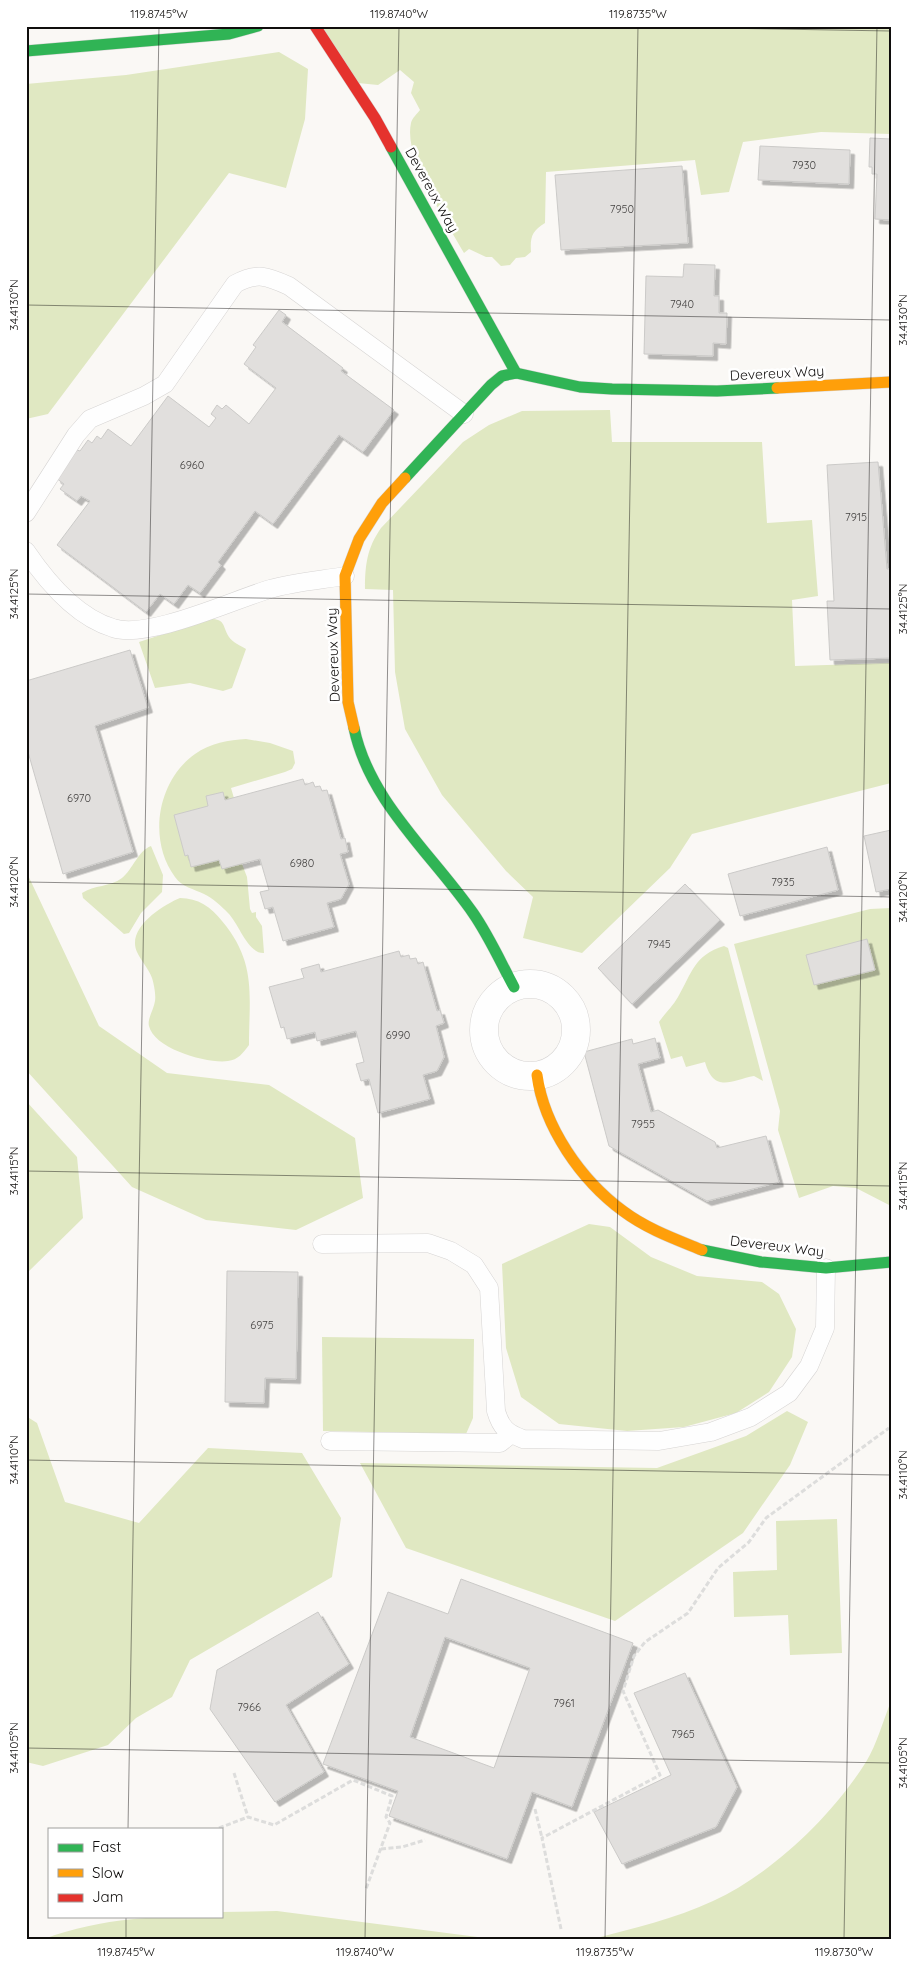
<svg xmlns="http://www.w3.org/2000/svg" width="917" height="1965" font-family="Quicksand,sans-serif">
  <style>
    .green { fill: #e0e8c2 }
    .building { fill: #e1dfdd; stroke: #cbcac8; fill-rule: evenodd; filter: url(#shadow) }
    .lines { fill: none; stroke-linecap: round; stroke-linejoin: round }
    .lane-casing { stroke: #d6d4d3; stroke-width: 19 }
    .street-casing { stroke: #d6d4d3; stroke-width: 29 }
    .fast-casing { stroke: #d6d4d3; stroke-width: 12 }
    .slow-casing { stroke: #d6d4d3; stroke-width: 12 }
    .jam-casing { stroke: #d6d4d3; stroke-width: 12 }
    .path { stroke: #dddddc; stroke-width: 3; stroke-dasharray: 5 2.5; stroke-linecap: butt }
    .lane { stroke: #fefefe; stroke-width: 18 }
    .street { stroke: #fefefe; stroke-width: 28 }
    .fast { stroke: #30b455; stroke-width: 11 }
    .slow { stroke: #ff9f0a; stroke-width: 11 }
    .jam { stroke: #e5322d; stroke-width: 11 }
    .ticks { fill: none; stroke: #100e0d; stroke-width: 1; stroke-opacity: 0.45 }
    .labels { text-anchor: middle; stroke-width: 5; stroke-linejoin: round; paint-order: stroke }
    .number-label { font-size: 11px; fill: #454342 }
    .street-label { font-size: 14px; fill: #100e0d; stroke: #fff }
    .neatline { fill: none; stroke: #100e0d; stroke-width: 2 }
    .ticks-label { font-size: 12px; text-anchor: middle; fill: #100e0d }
  </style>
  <defs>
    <filter id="shadow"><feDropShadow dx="4.5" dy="4.5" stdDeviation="0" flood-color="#0004"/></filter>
  </defs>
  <rect width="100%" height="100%" fill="#faf8f5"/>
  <g class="green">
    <path d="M322 26H891V134L821 132 743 142 729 192 701 195 695 160 546 172 545 223C532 231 530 237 531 252L525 257 516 258 510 265 501 266 492 257H486L469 249 464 253C447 222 403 158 411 123 412 118 417 114 420 110L411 93 414 82 400 70 378 85 348 82Z"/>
    <path d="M279 52 308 69 305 119 286 188 229 173 48 414 26 419V84L126 75Z"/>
    <path d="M610 410 612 442H762L767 523 812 520 818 596 792 600 795 666 891 663V783L692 834 670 868 582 953 523 938 533 897 506 871 442 795 405 729 395 672 393 590 365 589C365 565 367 548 381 528L463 442 489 425 522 411Z"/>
    <path d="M210 619C226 619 222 626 229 637 232 642 241 646 246 649L232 688 223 691 190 683 155 688 139 642Z"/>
    <path d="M246 739 270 743 293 751 295 763 292 769 285 772 231 788 236 805 237 851 247 877 250 909 252 913 256 912V917L262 926 264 953C248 954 239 924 228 913 221 906 213 898 204 894 194 889 182 887 175 877 147 839 158 780 195 754 210 743 229 740 246 739Z"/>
    <path d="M151 846 163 875 162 892 141 913 129 933 124 934 83 898 82 893C94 885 110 887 122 878 133 869 138 851 151 846Z"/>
    <path d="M26 871 99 1026 167 1073 269 1085 355 1138 363 1198 296 1230 206 1220 132 1187 26 1070Z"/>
    <path d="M180 898C198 898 211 907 222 921 257 963 249 995 249 1045 243 1053 238 1060 228 1061 208 1064 154 1049 149 1026 147 1019 154 1009 155 1001 156 995 154 984 152 978 149 969 141 961 137 952 126 928 163 905 180 898Z"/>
    <path d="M891 908V1206L856 1188 833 1186 799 1198 778 1130 780 1111 734 944 870 909Z"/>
    <path d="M724 946 728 948 763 1081 754 1076C732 1080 714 1094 705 1062L686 1067 682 1056 671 1059 659 1022C665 1013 673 1006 678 997 692 973 694 955 724 946Z"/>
    <path d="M26 1101 77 1157 83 1218 26 1274Z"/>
    <path d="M589 1224 610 1227 651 1257 697 1276 762 1282 779 1294 796 1329 792 1357 769 1392 736 1413 684 1427 627 1431 559 1424 521 1397 506 1348 502 1264Z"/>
    <path d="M322 1337 474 1339 473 1418 466 1434 323 1431Z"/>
    <path d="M787 1411 808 1422 790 1465 743 1533 615 1621 406 1548 360 1463 657 1468 746 1436Z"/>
    <path d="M26 1416 37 1423 65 1502 139 1523 208 1448 302 1453 341 1518 332 1577 190 1660 172 1697 136 1718 108 1745 43 1766 26 1762Z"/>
    <path d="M837 1519 842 1653 790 1655 788 1615 734 1617 733 1572 777 1570 776 1521Z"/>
    <path d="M891 1701V1939H593C633 1928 675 1919 713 1901 772 1874 832 1816 866 1762 877 1744 883 1721 891 1701Z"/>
    <path d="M277 1911 493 1939H44C103 1917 159 1916 221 1916V1912Z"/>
  </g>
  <g class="building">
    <path d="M870 138 891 139V220L875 219 877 174H872V167H869Z"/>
    <path d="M760 146 850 150 849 184 758 180Z"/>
    <path d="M682 166 688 243 561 250 555 175Z"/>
    <path d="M684 264 715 265 714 296H719V313H727L726 344 713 343V356L644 354 646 276 683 277Z"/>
    <path d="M279 310 286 315 282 322 343 368 341 371 394 410 363 452 339 435 273 524 255 511 218 562 221 565 200 593 188 585 174 604 160 594 146 612 57 545 90 501 81 496 77 501 60 489 64 484 56 478 77 450 80 451 88 440 92 443 97 436 101 439 108 429 131 446 168 396 209 427 216 418 211 414 217 405 222 409 226 405 249 424 276 388 244 364 256 347 253 345Z"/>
    <path d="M878 462 887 569H891V658L830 660 827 601H834L827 465Z"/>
    <path d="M130 650 148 708 95 726 133 852 63 874 26 745V681Z"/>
    <path d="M303 779 305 785 313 782 315 787 320 786 322 791 327 790 341 839 345 838 348 852 340 854 349 884 341 899 327 903 334 927 283 941 273 907 265 909 260 892 269 890 260 859 222 869 219 860 191 867 188 855 185 856 174 815 208 806 206 796 223 792 225 800Z"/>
    <path d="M891 830V889L876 892 864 836Z"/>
    <path d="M827 847 838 890 740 916 728 874Z"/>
    <path d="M685 884 720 920 632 1004 598 968Z"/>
    <path d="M867 939 875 970 814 985 806 955Z"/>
    <path d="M399 951 401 957 409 955 410 959 416 958 418 964 423 962 437 1011 440 1010 444 1023 436 1026 444 1057 437 1071 423 1075 430 1099 378 1113 369 1079 361 1081 356 1064 364 1062 356 1031 317 1041 315 1032 287 1039 284 1027 281 1028 269 987 304 978 301 969 319 964 321 972Z"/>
    <path d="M655 1038 660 1058 638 1064 651 1112 658 1110 715 1142 717 1148 766 1136 779 1182 707 1201 609 1146 584 1052 632 1039 633 1044Z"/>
    <path d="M227 1271 298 1272 296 1379 265 1378 264 1403 225 1402Z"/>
    <path d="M461 1579 633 1643 572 1807 532 1792 507 1859 389 1816 398 1791 323 1764 388 1592 448 1614ZM445 1637 530 1668 494 1768 410 1737Z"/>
    <path d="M318 1612 349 1664 286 1705 324 1772 275 1802 210 1709 217 1670Z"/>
    <path d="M685 1673 737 1787 716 1827 622 1864 594 1812 671 1775 634 1693Z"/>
  </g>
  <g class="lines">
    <g class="lane-casing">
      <g id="lane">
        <path d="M26 513 76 435 90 419 144 396 165 384 235 284C257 272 267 276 289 286L464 414"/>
        <path d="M26 551C47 582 76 617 113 628 147 640 233 600 270 589 294 582 321 580 345 576"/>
        <path d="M322 1244 428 1243 451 1251 474 1265 489 1288 496 1411C501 1428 507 1433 523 1439L659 1441 711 1432 751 1417 789 1393 809 1366 825 1328 826 1268"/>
        <path d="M330 1441 500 1443 510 1435"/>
      </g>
    </g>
    <g class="street-casing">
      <circle id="street" cx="530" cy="1030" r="46"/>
    </g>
    <g class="fast-casing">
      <g id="fast">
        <path d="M26 51 229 34 258 26"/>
        <path d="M391 147 516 373"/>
        <path d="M405 478 491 385 502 376 516 373 580 387 612 389 717 391 777 388"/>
        <path d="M354 728C369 801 432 854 473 913 489 936 501 963 514 987"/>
        <path d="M702 1250 761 1262 826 1268 891 1262"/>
      </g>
    </g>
    <g class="slow-casing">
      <g id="slow">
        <path d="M777 388 891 382"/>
        <path d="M354 728 348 702 345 576 359 539 382 503 405 478"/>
        <path d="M537 1075C544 1127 581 1180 623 1211 647 1229 675 1239 702 1250"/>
      </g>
    </g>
    <g class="jam-casing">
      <path id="jam" d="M315 26 375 118 391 147"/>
    </g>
    <g class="path">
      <path d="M234 1773 248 1817 274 1825 353 1780 392 1796 386 1817 390 1823 366 1889"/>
      <path d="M535 1809 542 1838"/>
      <path d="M219 1828 248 1817"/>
      <path d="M381 1849 402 1847 425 1840"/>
      <path d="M561 1929 542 1838 660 1775 623 1691 634 1656 645 1642 688 1613 718 1568 749 1542 766 1518 889 1428"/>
    </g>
    <use href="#lane" class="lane"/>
    <use href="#street" class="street"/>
    <use href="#fast" class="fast"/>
    <use href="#slow" class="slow"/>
    <use href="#jam" class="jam"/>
  </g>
  <path class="ticks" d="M601 26 891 31M26 305 891 320M26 594 891 609M26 882 891 897M26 1171 891 1186M26 1460 891 1475M26 1748 891 1763M128 1829 159 26M126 1939V1916M365 1939 399 26M605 1939 638 26M844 1939 877 26"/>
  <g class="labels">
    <g class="number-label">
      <text x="804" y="169">7930</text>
      <text x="622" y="213">7950</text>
      <text x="682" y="308">7940</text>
      <text x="192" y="469">6960</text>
      <text x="856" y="521">7915</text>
      <text x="79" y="802">6970</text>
      <text x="302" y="867">6980</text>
      <text x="783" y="886">7935</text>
      <text x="659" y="948">7945</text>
      <text x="398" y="1039">6990</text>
      <text x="643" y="1128">7955</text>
      <text x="262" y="1329">6975</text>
      <text x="564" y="1707">7961</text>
      <text x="249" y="1711">7966</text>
      <text x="683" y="1738">7965</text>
    </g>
    <g class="street-label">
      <text transform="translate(432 190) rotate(61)" y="5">Devereux Way</text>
      <text transform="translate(777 373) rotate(-3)" y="5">Devereux Way</text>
      <text transform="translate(333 655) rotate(-92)" y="5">Devereux Way</text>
      <text transform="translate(777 1246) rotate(7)" y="5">Devereux Way</text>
    </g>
  </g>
  <rect width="917" height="1965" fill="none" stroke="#ffffff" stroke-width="55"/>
  <rect x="48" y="1828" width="175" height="90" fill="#ffffff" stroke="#9f9f9e"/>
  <rect x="58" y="1844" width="25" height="8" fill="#30b455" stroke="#9f9f9e"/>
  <text x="92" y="1852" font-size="15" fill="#100e0d">Fast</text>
  <rect x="58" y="1869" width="25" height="8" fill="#ff9f0a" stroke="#9f9f9e"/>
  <text x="92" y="1878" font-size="15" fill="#100e0d">Slow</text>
  <rect x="58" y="1894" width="25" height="8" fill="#e5322d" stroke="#9f9f9e"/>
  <text x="92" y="1902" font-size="15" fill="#100e0d">Jam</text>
  <rect x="28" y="28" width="862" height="1910" class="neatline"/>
  <g class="ticks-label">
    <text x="159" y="18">119.8745°W</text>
    <text x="399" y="18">119.8740°W</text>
    <text x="638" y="18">119.8735°W</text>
    <text transform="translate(14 305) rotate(-90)" y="4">34.4130°N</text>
    <text transform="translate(903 320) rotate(-90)" y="4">34.4130°N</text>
    <text transform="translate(14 594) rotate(-90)" y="4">34.4125°N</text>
    <text transform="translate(903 609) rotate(-90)" y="4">34.4125°N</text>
    <text transform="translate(14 882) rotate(-90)" y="4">34.4120°N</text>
    <text transform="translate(903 897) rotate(-90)" y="4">34.4120°N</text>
    <text transform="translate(14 1171) rotate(-90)" y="4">34.4115°N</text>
    <text transform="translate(903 1186) rotate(-90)" y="4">34.4115°N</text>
    <text transform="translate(14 1460) rotate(-90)" y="4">34.4110°N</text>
    <text transform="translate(903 1475) rotate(-90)" y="4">34.4110°N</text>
    <text transform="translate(14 1748) rotate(-90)" y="4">34.4105°N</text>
    <text transform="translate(903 1763) rotate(-90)" y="4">34.4105°N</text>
    <text x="126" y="1956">119.8745°W</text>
    <text x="365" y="1956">119.8740°W</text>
    <text x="605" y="1956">119.8735°W</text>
    <text x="844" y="1956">119.8730°W</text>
  </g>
</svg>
